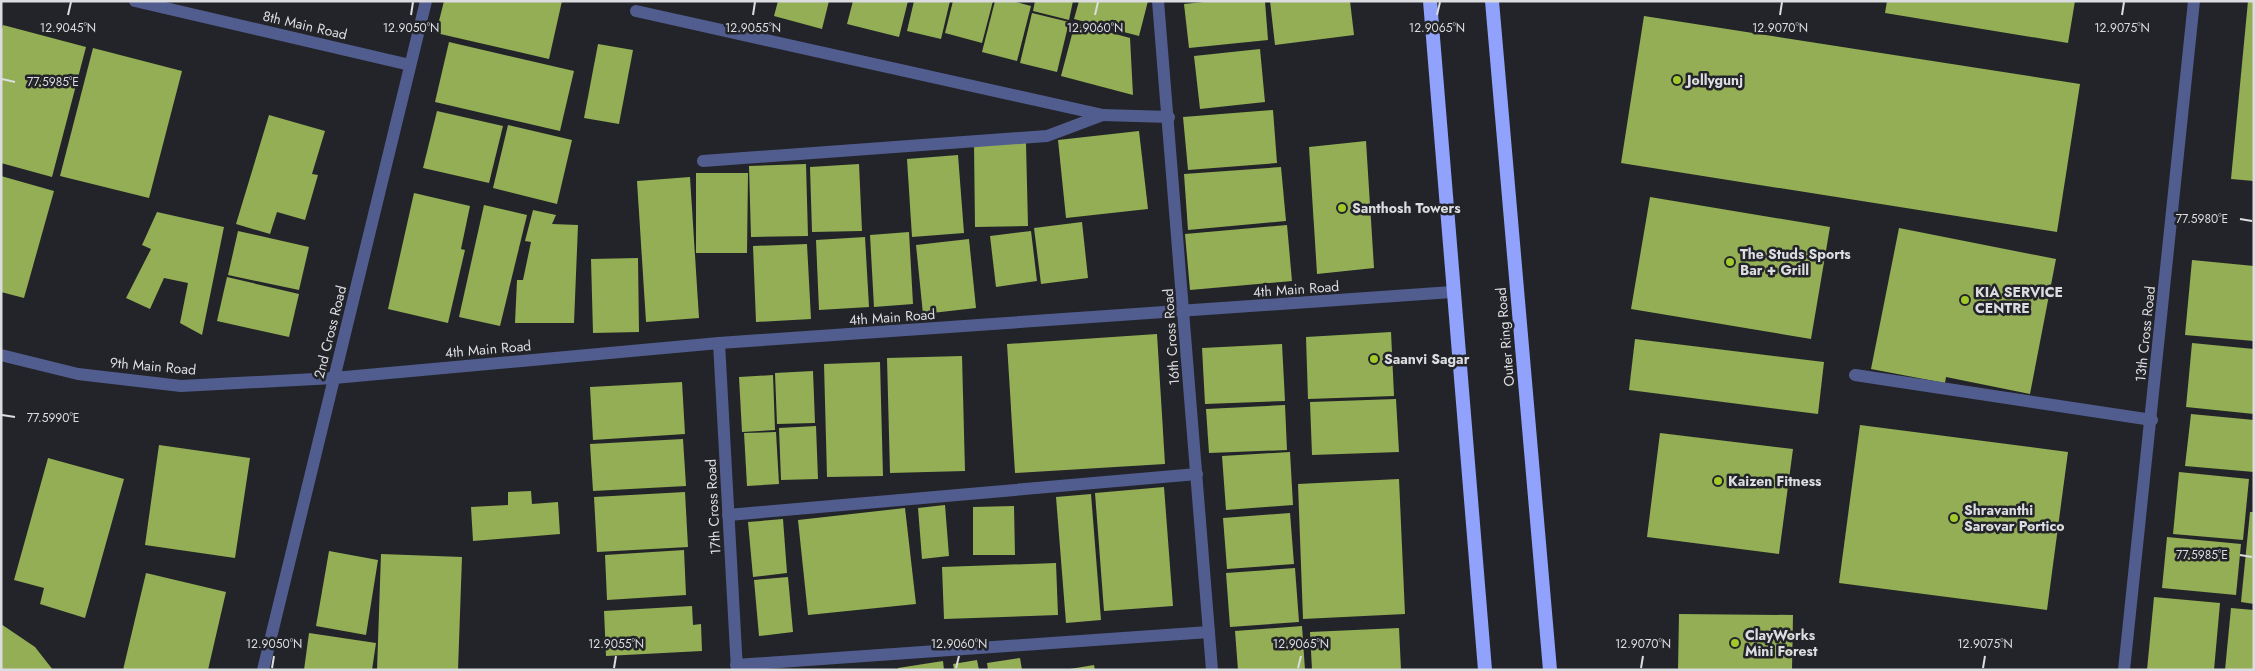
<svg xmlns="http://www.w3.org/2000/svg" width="2255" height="671" font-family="Jost,sans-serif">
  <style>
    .building { fill: #93ae54 }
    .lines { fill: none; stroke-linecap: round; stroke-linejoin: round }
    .minor { stroke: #525d8f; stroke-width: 12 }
    .tertiary { stroke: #525d8f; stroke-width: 12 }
    .trunk { stroke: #90a2fc; stroke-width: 14 }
    .ticks { fill: none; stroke: #dcdde0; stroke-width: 2 }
    .poi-dot { fill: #a1c92a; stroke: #232429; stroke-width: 2 }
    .labels { text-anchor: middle; stroke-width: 5; stroke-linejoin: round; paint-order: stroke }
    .street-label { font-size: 14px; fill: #dcdde0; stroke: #232429 }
    .poi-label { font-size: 14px; font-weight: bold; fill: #dcdde0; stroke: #232429; text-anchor: start }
    .ticks-label { font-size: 12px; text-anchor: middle; fill: #dcdde0; stroke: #232429; stroke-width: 5; stroke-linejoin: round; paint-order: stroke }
  </style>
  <rect width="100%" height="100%" fill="#232429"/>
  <g class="building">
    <path d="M444 1H562L549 59 436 33Z"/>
    <path d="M778 1H829L822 29 774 16Z"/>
    <path d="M853 1H908L899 37 847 24Z"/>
    <path d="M914 1H950L941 39 907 31Z"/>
    <path d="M953 1H993L982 43 945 33Z"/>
    <path d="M995 1H1012L1031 6 1017 61 982 52Z"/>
    <path d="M1035 1H1073L1069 20 1033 11Z"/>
    <path d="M1079 1H1148L1139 36 1074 19Z"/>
    <path d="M1214 1H1265L1268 40 1189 48 1184 4Z"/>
    <path d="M1270 1H1350L1354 35 1275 45Z"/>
    <path d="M1887 1H2075L2068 43 1885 13Z"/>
    <path d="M2248 1H2254V181L2231 179Z"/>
    <path d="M1032 13 1069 22 1057 72 1020 63Z"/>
    <path d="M1644 16 2080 84 2057 232 1621 163Z"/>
    <path d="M1075 23 1130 38 1133 95 1061 76Z"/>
    <path d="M3 25 86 47 52 177 1 163V33Z"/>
    <path d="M449 42 574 71 560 131 435 102Z"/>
    <path d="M598 44 633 50 619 124 584 118Z"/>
    <path d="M93 48 182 71 149 198 60 176Z"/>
    <path d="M1260 49 1265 102 1200 109 1194 56Z"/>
    <path d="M1273 110 1277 163 1188 170 1183 117Z"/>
    <path d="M437 111 503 126 489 183 423 168Z"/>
    <path d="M269 115 325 131 312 174 318 175 305 220 277 212 270 234 236 224Z"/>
    <path d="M508 125 572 140 557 204 493 188Z"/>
    <path d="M1139 131 1148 209 1066 218 1058 140Z"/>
    <path d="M1366 141 1374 268 1317 274 1309 147Z"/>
    <path d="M1026 143 1028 226 975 227 974 144Z"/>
    <path d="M958 155 964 233 912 237 907 159Z"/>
    <path d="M806 164 808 236 751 237 749 166Z"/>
    <path d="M859 164 862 231 812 232 810 167Z"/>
    <path d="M1281 167 1286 221 1188 230 1184 174Z"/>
    <path d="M696 173H748L747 253H696Z"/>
    <path d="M1 176 54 191 24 298 1 292Z"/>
    <path d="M690 177 699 318 646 322 637 181Z"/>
    <path d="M414 193 470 206 461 249 465 250 448 323 388 309Z"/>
    <path d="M1650 197 1830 227 1811 339 1631 309Z"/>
    <path d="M484 205 527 215 500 326 459 317Z"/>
    <path d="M533 210 556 215 552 224 578 225 574 323H515L517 280H523L531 242 525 241Z"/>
    <path d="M157 212 224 227 202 335 180 323 188 283 164 278 150 309 126 298 151 249 142 245Z"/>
    <path d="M1082 222 1088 278 1041 284 1034 228Z"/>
    <path d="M1287 225 1292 281 1190 290 1185 234Z"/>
    <path d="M1899 228 2056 259 2030 394 1946 377 1945 383 1871 369Z"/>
    <path d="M238 231 309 247 299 290 228 275Z"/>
    <path d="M1031 231 1037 281 996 287 990 236Z"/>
    <path d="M909 232 913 304 874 307 870 235Z"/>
    <path d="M865 237 869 307 819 310 816 240Z"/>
    <path d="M969 239 976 308 923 314 916 245Z"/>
    <path d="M807 244 811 319 756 322 753 246Z"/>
    <path d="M638 258 639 332 593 333 591 259Z"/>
    <path d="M2192 260 2254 266V341L2185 335Z"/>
    <path d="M227 277 299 294 289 337 217 321Z"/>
    <path d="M1391 332 1394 396 1308 399 1306 337Z"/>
    <path d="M1157 334 1165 464 1015 473 1007 344Z"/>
    <path d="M1635 339 1824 362 1818 414 1629 390Z"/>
    <path d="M2192 343 2254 349V414L2186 407Z"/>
    <path d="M1282 344 1285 401 1205 404 1202 348Z"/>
    <path d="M962 356 965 471 890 473 887 358Z"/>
    <path d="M880 362 883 476 827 477 824 364Z"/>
    <path d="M813 371 815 423 777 424 775 373Z"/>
    <path d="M773 375 775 430 742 432 739 377Z"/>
    <path d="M682 382 685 434 593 440 590 387Z"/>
    <path d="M1396 399 1399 452 1312 455 1310 402Z"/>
    <path d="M1285 405 1287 450 1209 453 1206 409Z"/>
    <path d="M2191 414 2254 420V472L2185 466Z"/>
    <path d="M1860 425 2068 452 2047 610 1839 583Z"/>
    <path d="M816 426 818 479 781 480 779 428Z"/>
    <path d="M776 432 779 484 747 486 744 433Z"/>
    <path d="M1660 433 1793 449 1779 554 1647 537Z"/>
    <path d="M683 439 686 486 593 491 590 444Z"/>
    <path d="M159 445 250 458 235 558 145 545Z"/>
    <path d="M1290 452 1293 505 1226 510 1222 456Z"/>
    <path d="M48 458 124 479 85 618 40 604 44 588 14 580Z"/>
    <path d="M2179 472 2249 479 2243 540 2173 534Z"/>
    <path d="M1399 479 1405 614 1303 619 1298 484Z"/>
    <path d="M1164 487 1173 606 1104 611 1095 493Z"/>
    <path d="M531 491 532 504 558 502 560 534 473 541 471 507 508 505V492Z"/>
    <path d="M685 492 688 547 597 552 594 497Z"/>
    <path d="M1091 494 1101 620 1066 623 1056 497Z"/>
    <path d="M945 505 949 556 922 559 918 508Z"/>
    <path d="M1014 506 1015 555H973V507Z"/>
    <path d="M905 508 916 604 808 615 798 520Z"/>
    <path d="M2250 512H2254V604L2241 602Z"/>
    <path d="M1290 513 1294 564 1227 569 1223 518Z"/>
    <path d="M783 519 787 573 753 577 748 522Z"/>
    <path d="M2167 537 2241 544 2236 595 2162 588Z"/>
    <path d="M684 550 686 595 607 600 605 555Z"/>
    <path d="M329 551 378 560 366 635 316 626Z"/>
    <path d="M381 554 462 557 458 670H377Z"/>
    <path d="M1056 563 1058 615 944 619 942 567Z"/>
    <path d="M1295 568 1299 622 1230 627 1226 573Z"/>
    <path d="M146 573 226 592 208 670H123Z"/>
    <path d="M788 577 793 632 759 636 754 580Z"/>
    <path d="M2154 597 2220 603 2214 670H2147Z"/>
    <path d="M692 606 693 625 701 624 702 651 606 656 604 611Z"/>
    <path d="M2231 608 2254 610V670H2225Z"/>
    <path d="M1679 614 1793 615 1792 670H1678Z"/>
    <path d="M1 624 35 647 53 670H1Z"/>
    <path d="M1302 626 1305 670H1238L1235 631Z"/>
    <path d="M1399 628 1401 670H1312L1310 632Z"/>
    <path d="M309 633 376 643 372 670H304Z"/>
    <path d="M1020 658 1022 670H988L987 663Z"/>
    <path d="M977 660 979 670H954L953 664Z"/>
    <path d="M943 661 944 670H898V668Z"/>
    <path d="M1094 665 1095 670H1070V669Z"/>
  </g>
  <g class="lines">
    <g class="minor">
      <path d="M135 1 410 65"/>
      <path d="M1158 1 1212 670"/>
      <path d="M636 11 1103 115 1169 117"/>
      <path d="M703 161 1047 136 1103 115"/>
      <path d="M719 343 737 670"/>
      <path d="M1 355 78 374 181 386 334 378 719 343 1452 292"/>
      <path d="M1855 375 2152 420"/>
      <path d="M728 515 1197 474"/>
      <path d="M736 665 1209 632"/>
      <path d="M2124 670 2194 1"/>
    </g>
    <path class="tertiary" d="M263 670 426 1"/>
    <g class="trunk">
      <path d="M1430 1 1485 670"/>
      <path d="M1492 1 1550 670"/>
    </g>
  </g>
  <path class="ticks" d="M68 15 71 2M411 15 413 2M753 15 755 2M1095 15 1098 2M1437 15 1440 2M1780 15 1782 2M2122 15 2124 2M2 79 15 82M2240 219 2252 221M2 415 15 417M2240 555 2252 557M272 668 274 656M614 668 616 656M956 668 959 656M1298 668 1301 656M1641 668 1643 656M1983 668 1985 656"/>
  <g class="poi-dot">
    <circle cx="1677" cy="80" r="5"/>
    <circle cx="1342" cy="208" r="5"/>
    <circle cx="1730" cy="262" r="5"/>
    <circle cx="1965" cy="300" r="5"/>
    <circle cx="1374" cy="359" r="5"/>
    <circle cx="1718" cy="481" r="5"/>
    <circle cx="1954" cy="518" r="5"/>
    <circle cx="1735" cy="643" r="5"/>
  </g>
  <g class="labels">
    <g class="street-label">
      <text transform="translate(305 25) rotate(13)" y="5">8th Main Road</text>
      <text transform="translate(1296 289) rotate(-4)" y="5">4th Main Road</text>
      <text transform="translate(892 317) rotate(-4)" y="5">4th Main Road</text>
      <text transform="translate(330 332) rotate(-76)" y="5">2nd Cross Road</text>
      <text transform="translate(2145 334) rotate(-84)" y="5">13th Cross Road</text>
      <text transform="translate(1171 337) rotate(-94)" y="5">16th Cross Road</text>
      <text transform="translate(1505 337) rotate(-95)" y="5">Outer Ring Road</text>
      <text transform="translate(488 349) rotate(-5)" y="5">4th Main Road</text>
      <text transform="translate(153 366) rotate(5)" y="5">9th Main Road</text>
      <text transform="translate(713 507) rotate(-93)" y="5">17th Cross Road</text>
    </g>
    <g class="poi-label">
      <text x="1687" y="85">Jollygunj</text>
      <text x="1352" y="213">Santhosh Towers</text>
      <text x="1740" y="259">The Studs Sports<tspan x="1740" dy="16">Bar + Grill</tspan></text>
      <text x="1975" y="297">KIA SERVICE<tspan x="1975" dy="16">CENTRE</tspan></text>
      <text x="1384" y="364">Saanvi Sagar</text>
      <text x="1728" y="486">Kaizen Fitness</text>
      <text x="1964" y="515">Shravanthi<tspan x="1964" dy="16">Sarovar Portico</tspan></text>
      <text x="1745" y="640">ClayWorks<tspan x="1745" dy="16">Mini Forest</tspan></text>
    </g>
  </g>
  <g class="ticks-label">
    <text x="68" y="32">12.9045°N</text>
    <text x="411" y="32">12.9050°N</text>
    <text x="753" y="32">12.9055°N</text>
    <text x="1095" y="32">12.9060°N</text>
    <text x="1437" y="32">12.9065°N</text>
    <text x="1780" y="32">12.9070°N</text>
    <text x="2122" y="32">12.9075°N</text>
    <text x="53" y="86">77.5985°E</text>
    <text x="2202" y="223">77.5980°E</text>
    <text x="53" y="422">77.5990°E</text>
    <text x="2202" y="559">77.5985°E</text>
    <text x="274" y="648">12.9050°N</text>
    <text x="616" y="648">12.9055°N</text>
    <text x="959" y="648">12.9060°N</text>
    <text x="1301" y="648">12.9065°N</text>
    <text x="1643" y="648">12.9070°N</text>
    <text x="1985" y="648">12.9075°N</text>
  </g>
  <rect width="2255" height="671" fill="none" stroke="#dcdde0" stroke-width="5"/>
</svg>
